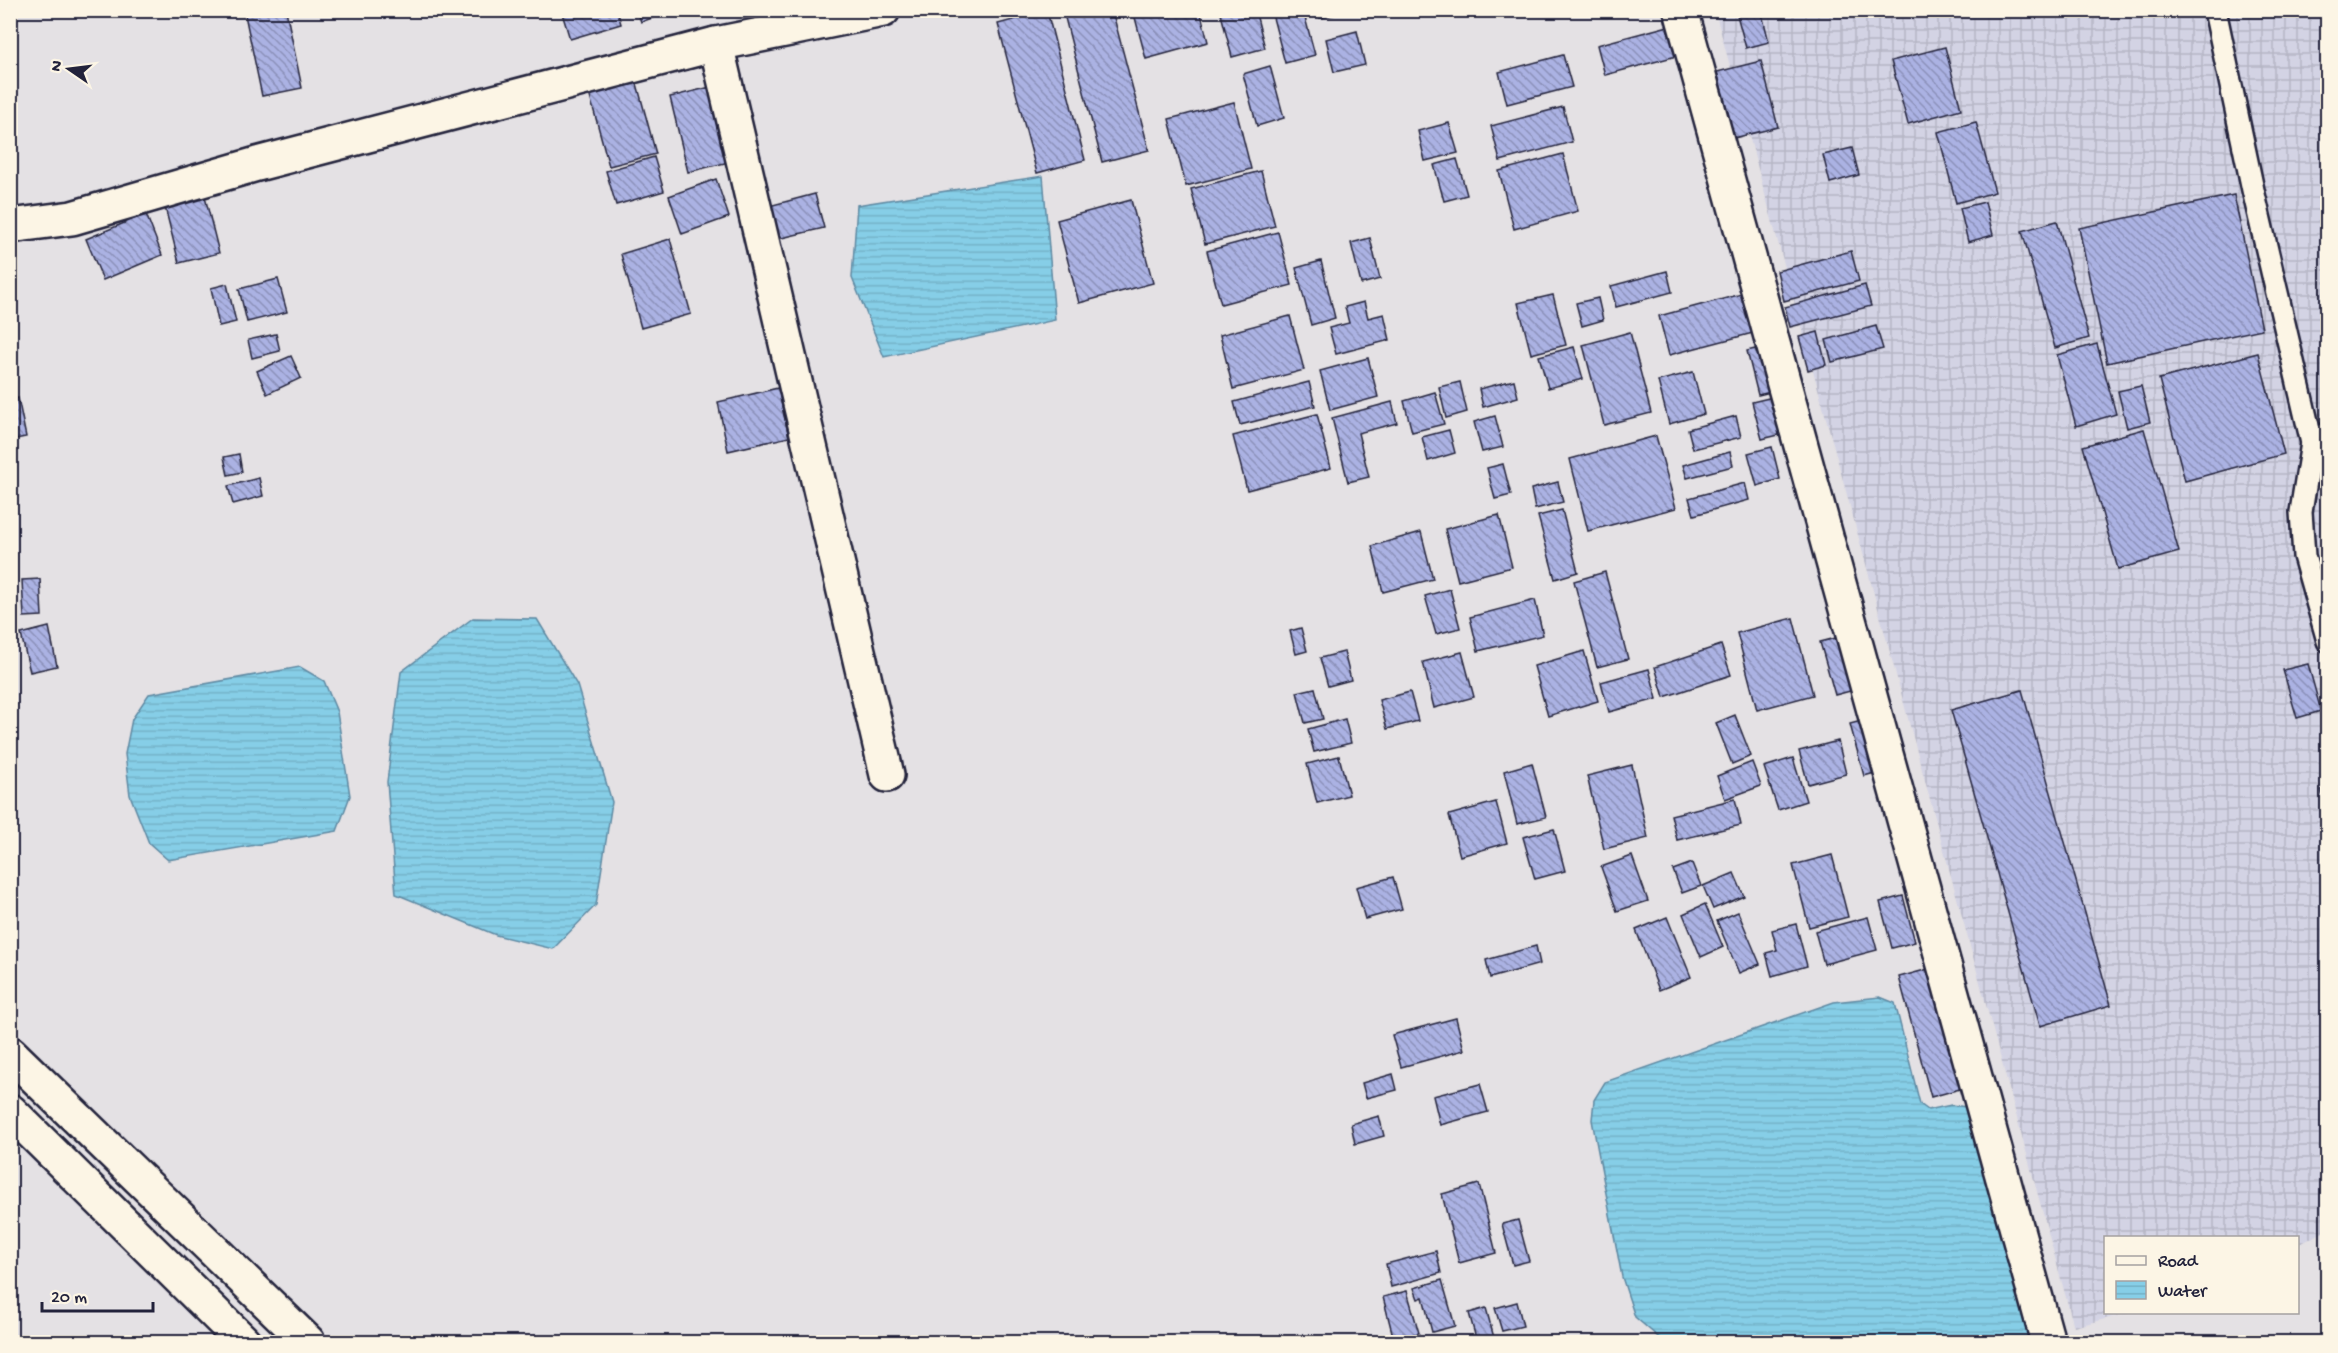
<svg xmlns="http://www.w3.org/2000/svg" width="2338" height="1353" font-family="'Gochi Hand',sans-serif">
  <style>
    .industrial { fill: url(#industrial-grid) }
    .water { fill: url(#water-rules); stroke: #5e89a2; stroke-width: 1.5 }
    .building { fill: url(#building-back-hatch); stroke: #22223b; stroke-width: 1.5 }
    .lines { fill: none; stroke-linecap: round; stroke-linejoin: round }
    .lane-casing { stroke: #22223b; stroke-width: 26 }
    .street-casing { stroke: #22223b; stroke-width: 38 }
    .secondary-casing { stroke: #22223b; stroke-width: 38 }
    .primary-casing { stroke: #22223b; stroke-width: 38 }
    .lane { stroke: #fcf5e5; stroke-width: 21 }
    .street { stroke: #fcf5e5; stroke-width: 33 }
    .secondary { stroke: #fcf5e5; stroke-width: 33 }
    .primary { stroke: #fcf5e5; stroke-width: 33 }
  </style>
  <defs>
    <pattern id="industrial-grid" width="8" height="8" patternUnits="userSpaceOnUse" patternTransform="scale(1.5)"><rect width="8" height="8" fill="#d3d3e4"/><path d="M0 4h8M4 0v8" fill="none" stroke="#b5b5c4"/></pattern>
    <pattern id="water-rules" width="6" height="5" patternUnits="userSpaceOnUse" patternTransform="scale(1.5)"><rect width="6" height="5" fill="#86cee7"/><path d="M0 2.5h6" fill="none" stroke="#73b1c7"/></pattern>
    <pattern id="building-back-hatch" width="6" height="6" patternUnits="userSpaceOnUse" patternTransform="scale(1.5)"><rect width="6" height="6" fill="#abb2e3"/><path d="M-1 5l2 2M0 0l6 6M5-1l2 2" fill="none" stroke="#8b90b9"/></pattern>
  </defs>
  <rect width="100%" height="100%" fill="#e4e1e4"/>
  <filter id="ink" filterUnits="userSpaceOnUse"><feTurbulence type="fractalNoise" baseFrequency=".0167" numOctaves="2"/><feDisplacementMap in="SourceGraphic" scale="12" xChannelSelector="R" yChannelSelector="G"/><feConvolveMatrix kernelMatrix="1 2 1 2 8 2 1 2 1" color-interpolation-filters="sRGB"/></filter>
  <g filter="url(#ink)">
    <path class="industrial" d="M1715 11H2327V1230L2298 1245V1238H2106V1312L2128 1313 2074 1327Z"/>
    <g class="water">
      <path d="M1043 176 1055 320 884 357 852 278 857 205Z"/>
      <path d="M473 618 537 619 577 685 612 802 596 905 553 949 496 935 396 894 387 782 401 672Z"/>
      <path d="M300 667 324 681 337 712 350 796 337 831 168 860 149 843 130 795 125 754 132 719 149 694Z"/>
      <path d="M1880 997 1895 1003 1920 1104 1928 1110 1951 1105 1967 1107 1978 1119 2029 1342H1664L1635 1317 1622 1277 1592 1120 1594 1100 1605 1082 1834 1002Z"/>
    </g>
    <g class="building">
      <path d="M244 10H286L302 88 262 96Z"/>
      <path d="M561 10H617L621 24 570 39Z"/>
      <path d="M637 10H674L641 22Z"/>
      <path d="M1063 10H1112L1149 150 1102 162Z"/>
      <path d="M1133 10H1200L1208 42 1146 59Z"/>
      <path d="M1220 10H1255L1265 48 1232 57Z"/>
      <path d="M1271 10H1303L1315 55 1285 63Z"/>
      <path d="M1318 10H1348V11L1320 18Z"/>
      <path d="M1754 10H1761L1769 42 1746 48 1737 15Z"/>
      <path d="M1047 11 1085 160 1037 173 998 24Z"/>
      <path d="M1676 24 1684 54 1605 75 1597 45Z"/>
      <path d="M1357 31 1365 65 1334 72 1326 39Z"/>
      <path d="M1945 47 1961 109 1908 124 1891 61Z"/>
      <path d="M1563 55 1572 87 1507 104 1499 72Z"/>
      <path d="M1761 61 1778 127 1734 138 1717 72Z"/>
      <path d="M1270 66 1284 118 1257 126 1243 74Z"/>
      <path d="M636 80 656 154 609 166 589 93Z"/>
      <path d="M715 86 733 161 688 172 670 97Z"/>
      <path d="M1234 102 1251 169 1186 186 1169 119Z"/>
      <path d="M1563 107 1572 142 1500 161 1491 126Z"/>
      <path d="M1976 122 1995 192 1956 203 1938 132Z"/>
      <path d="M1449 123 1458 153 1425 161 1418 131Z"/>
      <path d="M1852 148 1859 175 1830 183 1823 155Z"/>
      <path d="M1563 154 1578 211 1514 229 1499 171Z"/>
      <path d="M654 157 664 191 616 205 606 171Z"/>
      <path d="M1457 159 1467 195 1444 201 1434 165Z"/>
      <path d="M1261 171 1275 226 1205 244 1191 189Z"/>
      <path d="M716 179 729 217 682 234 669 196Z"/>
      <path d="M202 185 219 253 179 263 162 195Z"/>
      <path d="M815 194 824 228 777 239 769 206Z"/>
      <path d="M2234 195 2262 329 2107 363 2079 228Z"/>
      <path d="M1131 200 1153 283 1079 303 1057 220Z"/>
      <path d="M1985 202 1993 235 1968 242 1960 208Z"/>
      <path d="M146 214 162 255 103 280 86 239Z"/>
      <path d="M2057 221 2089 338 2055 348 2022 231Z"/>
      <path d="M1278 232 1292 285 1221 304 1207 251Z"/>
      <path d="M1370 238 1380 279 1361 284 1351 243Z"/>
      <path d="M670 239 691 314 641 328 621 254Z"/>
      <path d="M1851 251 1859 281 1784 301 1777 271Z"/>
      <path d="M1321 261 1335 318 1311 325 1296 268Z"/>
      <path d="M1667 271 1672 292 1616 307 1611 286Z"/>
      <path d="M278 279 287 312 247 322 239 289Z"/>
      <path d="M227 284 236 322 219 326 211 288Z"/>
      <path d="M1865 285 1871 306 1790 327 1785 307Z"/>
      <path d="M1742 294 1753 333 1669 355 1659 316Z"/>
      <path d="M1553 295 1566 345 1531 354 1518 303Z"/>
      <path d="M1598 298 1603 320 1582 326 1576 303Z"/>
      <path d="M1364 302 1368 318 1384 314 1390 340 1336 354 1329 328 1349 323 1345 307Z"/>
      <path d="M1290 316 1304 370 1233 389 1220 335Z"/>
      <path d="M1876 326 1883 349 1832 362 1826 340Z"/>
      <path d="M1630 332 1651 413 1604 425 1583 345Z"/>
      <path d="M1818 332 1826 365 1808 370 1799 337Z"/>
      <path d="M276 334 280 351 252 358 248 340Z"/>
      <path d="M2097 344 2116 414 2076 426 2057 355Z"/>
      <path d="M1771 345 1783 389 1758 395 1747 351Z"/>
      <path d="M1574 347 1583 379 1548 388 1539 356Z"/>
      <path d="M2258 353 2284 454 2185 481 2159 379Z"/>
      <path d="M291 356 301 378 267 394 257 371Z"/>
      <path d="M1368 358 1378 397 1330 410 1320 371Z"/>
      <path d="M1693 372 1704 414 1669 424 1658 381Z"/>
      <path d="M1514 380 1518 397 1483 407 1479 389Z"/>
      <path d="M1309 382 1315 406 1240 425 1234 402Z"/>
      <path d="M1460 382 1467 412 1446 418 1439 387Z"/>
      <path d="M2141 386 2150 422 2127 428 2118 391Z"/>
      <path d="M778 388 789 437 728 451 718 402Z"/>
      <path d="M1435 392 1444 424 1412 432 1404 401Z"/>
      <path d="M1773 397 1783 434 1762 439 1752 402Z"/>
      <path d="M18 398 26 437 10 440V400Z"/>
      <path d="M1392 402 1397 423 1358 433 1369 477 1348 482 1332 418Z"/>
      <path d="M1317 414 1331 468 1247 490 1233 436Z"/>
      <path d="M1495 416 1503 447 1482 452 1474 422Z"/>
      <path d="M1736 416 1741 437 1693 449 1688 429Z"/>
      <path d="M2144 429 2179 552 2118 569 2083 446Z"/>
      <path d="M1449 430 1455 453 1428 461 1422 437Z"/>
      <path d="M1656 436 1676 508 1588 531 1570 459Z"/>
      <path d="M1772 447 1780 479 1757 486 1748 453Z"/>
      <path d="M1730 452 1733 466 1687 478 1683 465Z"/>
      <path d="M239 454 242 472 228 475 224 457Z"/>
      <path d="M1503 464 1511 495 1495 499 1487 468Z"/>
      <path d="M259 478 263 496 233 504 228 486Z"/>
      <path d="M1558 482 1563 502 1535 509 1531 489Z"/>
      <path d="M1745 483 1749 500 1694 515 1689 498Z"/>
      <path d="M1562 510 1578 572 1555 579 1538 516Z"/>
      <path d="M1499 515 1512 567 1458 581 1445 529Z"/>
      <path d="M1421 532 1433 579 1383 592 1372 546Z"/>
      <path d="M1605 572 1628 659 1597 667 1574 581Z"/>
      <path d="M40 579 42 616 24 617 22 580Z"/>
      <path d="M1450 589 1460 628 1436 634 1425 596Z"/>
      <path d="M1535 600 1543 635 1478 651 1470 617Z"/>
      <path d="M1793 618 1813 695 1757 710 1737 633Z"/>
      <path d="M49 627 57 666 30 672 21 634Z"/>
      <path d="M1301 628 1307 651 1296 654 1290 631Z"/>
      <path d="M1840 637 1854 690 1835 695 1820 642Z"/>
      <path d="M1721 645 1731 675 1664 697 1655 667Z"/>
      <path d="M1584 651 1598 701 1548 716 1534 666Z"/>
      <path d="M1344 652 1351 680 1328 686 1320 658Z"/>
      <path d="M1462 652 1474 697 1434 708 1423 662Z"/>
      <path d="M2308 664 2321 711 2297 718 2283 670Z"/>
      <path d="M1649 669 1657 699 1609 712 1601 682Z"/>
      <path d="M1315 688 1323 719 1305 723 1297 692Z"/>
      <path d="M2022 690 2111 1005 2040 1026 1951 710Z"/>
      <path d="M1410 692 1418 721 1387 729 1379 700Z"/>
      <path d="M1735 715 1751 756 1732 764 1716 723Z"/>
      <path d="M1345 719 1351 743 1314 752 1308 729Z"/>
      <path d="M1869 719 1882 771 1864 776 1850 724Z"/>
      <path d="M1838 741 1846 774 1808 784 1799 751Z"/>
      <path d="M1339 756 1349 795 1317 803 1307 764Z"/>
      <path d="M1793 758 1806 801 1778 810 1764 767Z"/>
      <path d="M1752 762 1761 786 1725 799 1717 776Z"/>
      <path d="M1532 763 1546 817 1517 824 1504 771Z"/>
      <path d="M1632 765 1648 838 1604 849 1587 776Z"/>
      <path d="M2328 788V816L2321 790Z"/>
      <path d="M1735 799 1741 825 1677 840 1671 815Z"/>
      <path d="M1496 802 1507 843 1460 856 1449 815Z"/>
      <path d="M1554 829 1565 871 1535 879 1523 837Z"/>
      <path d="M1832 855 1848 917 1809 927 1793 865Z"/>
      <path d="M1632 856 1648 901 1617 911 1601 867Z"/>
      <path d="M1692 863 1701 886 1682 893 1673 870Z"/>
      <path d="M1734 873 1744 896 1713 909 1703 886Z"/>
      <path d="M1393 877 1402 909 1365 919 1356 887Z"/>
      <path d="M1903 896 1915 942 1892 948 1880 902Z"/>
      <path d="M1705 904 1723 947 1701 957 1683 914Z"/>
      <path d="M1738 912 1760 964 1739 973 1717 921Z"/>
      <path d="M1667 917 1691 977 1659 990 1636 930Z"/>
      <path d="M1868 917 1877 950 1824 964 1815 931Z"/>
      <path d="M1796 924 1807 966 1772 976 1766 953 1777 950 1772 930Z"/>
      <path d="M1536 946 1540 964 1490 978 1486 960Z"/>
      <path d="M1936 967 1967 1087 1931 1097 1899 977Z"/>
      <path d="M1456 1018 1464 1050 1401 1067 1392 1035Z"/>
      <path d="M1393 1074 1397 1090 1366 1098 1362 1083Z"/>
      <path d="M1480 1084 1488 1112 1440 1125 1433 1096Z"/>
      <path d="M1379 1116 1384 1136 1355 1144 1351 1124Z"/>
      <path d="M1479 1184 1496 1253 1459 1263 1442 1194Z"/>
      <path d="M1518 1220 1529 1261 1513 1265 1502 1224Z"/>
      <path d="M1436 1251 1441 1273 1391 1287 1386 1264Z"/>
      <path d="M1442 1280 1455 1326 1432 1332 1423 1297 1418 1299 1414 1288Z"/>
      <path d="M1407 1291 1419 1333 1394 1340 1383 1297Z"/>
      <path d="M1517 1302 1523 1326 1502 1331 1495 1308Z"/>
      <path d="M1486 1308 1494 1338 1477 1342 1469 1313Z"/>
    </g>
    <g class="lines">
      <g class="lane-casing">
        <g id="lane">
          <path d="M2215 10 2253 190 2312 443 2328 433"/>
          <path d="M2312 443 2301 512 2304 556 2328 641"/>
        </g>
      </g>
      <g class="street-casing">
        <g id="street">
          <path d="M1681 10 2048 1342"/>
          <path d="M716 44 887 775"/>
        </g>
      </g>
      <g class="secondary-casing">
        <path id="secondary" d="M10 226 72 218 257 164 716 44 883 10"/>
      </g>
      <g class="primary-casing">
        <g id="primary">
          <path d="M10 1053 308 1342"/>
          <path d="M10 1111 244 1342"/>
        </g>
      </g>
      <use href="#lane" class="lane"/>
      <use href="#street" class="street"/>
      <use href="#secondary" class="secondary"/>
      <use href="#primary" class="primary"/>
    </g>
  </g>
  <rect width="2338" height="1353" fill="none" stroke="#fcf5e5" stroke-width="36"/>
  <rect x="18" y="18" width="2302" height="1317" fill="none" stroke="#22223b" stroke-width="2" filter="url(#ink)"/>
  <rect x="2104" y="1236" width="195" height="78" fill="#fcf5e5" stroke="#a5a1a1" stroke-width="1.5"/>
  <rect x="2116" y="1256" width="30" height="9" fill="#fcf5e5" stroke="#a5a1a1" stroke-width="1.5"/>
  <text x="2158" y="1266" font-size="18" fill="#22223b">Road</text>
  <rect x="2116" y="1281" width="30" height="18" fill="url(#water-rules)" stroke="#a5a1a1" stroke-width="1.5"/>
  <text x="2158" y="1296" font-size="18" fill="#22223b">Water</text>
  <g transform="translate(69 69) rotate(284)" stroke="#fcf5e5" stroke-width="4.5" paint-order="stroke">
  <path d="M0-4.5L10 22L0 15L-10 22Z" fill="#22223b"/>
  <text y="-9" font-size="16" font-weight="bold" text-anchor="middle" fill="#22223b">N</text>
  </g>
  <path d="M42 1302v9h111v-9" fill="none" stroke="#22223b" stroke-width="3"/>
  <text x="51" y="1302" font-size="18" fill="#22223b" stroke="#fcf5e5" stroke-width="4.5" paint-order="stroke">20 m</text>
</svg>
